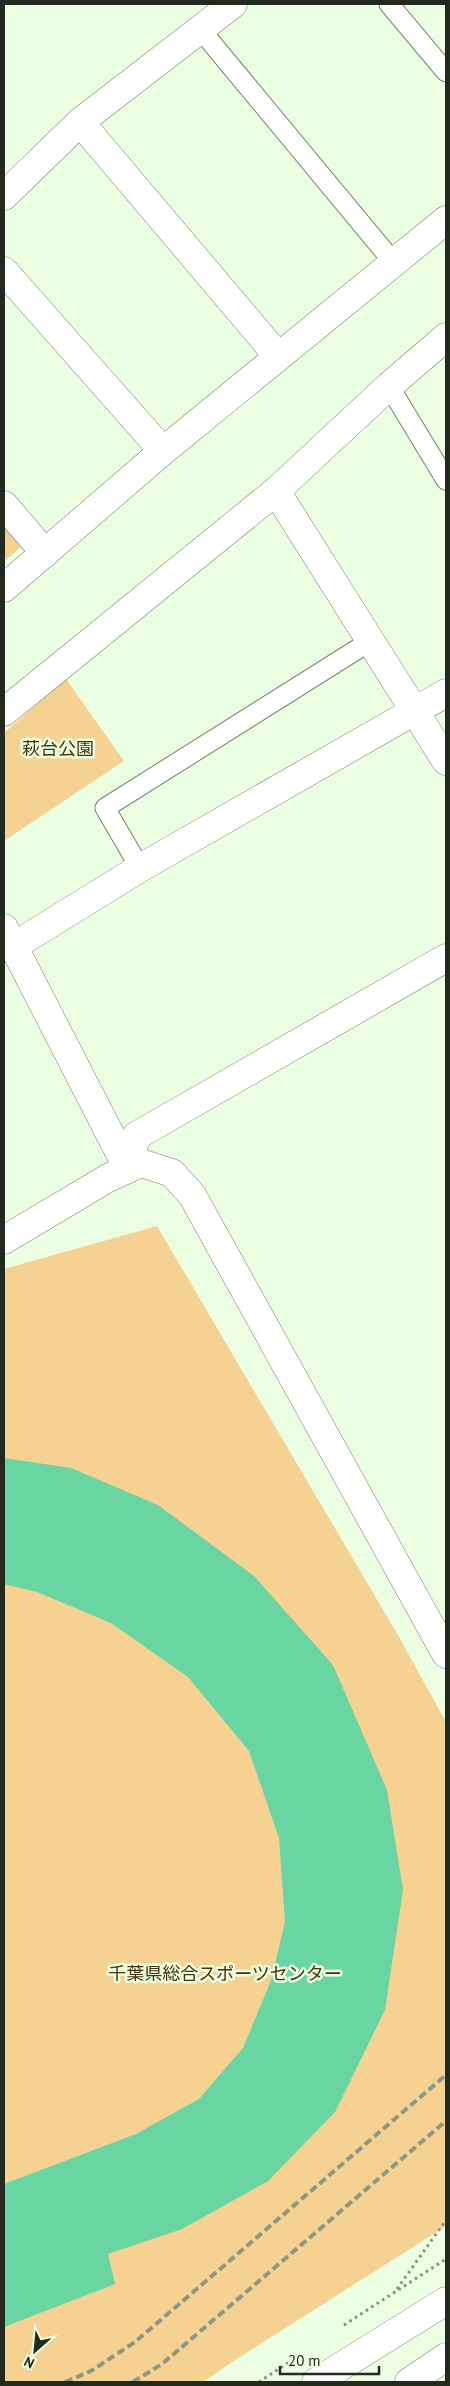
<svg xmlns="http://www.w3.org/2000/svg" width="450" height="2386" font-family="'PT Sans','Noto Sans JP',sans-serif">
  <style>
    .green { fill: #f5d192 }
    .building { fill: #68d5a2 }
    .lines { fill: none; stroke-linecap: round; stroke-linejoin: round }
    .service-casing { stroke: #75846c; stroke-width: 21 }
    .minor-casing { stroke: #75846c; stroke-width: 29 }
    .tertiary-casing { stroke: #75846c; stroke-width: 29 }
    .trunk-casing { stroke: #75846c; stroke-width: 29 }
    .path { stroke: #828f7c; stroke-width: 3; stroke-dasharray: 2.5 4; stroke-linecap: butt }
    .service { stroke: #fff; stroke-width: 19 }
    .minor { stroke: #fff; stroke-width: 28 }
    .tertiary { stroke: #fff; stroke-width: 28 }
    .trunk { stroke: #fff; stroke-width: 28 }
    .rail { stroke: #8b9885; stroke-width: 4; stroke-dasharray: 8 4; stroke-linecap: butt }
    .labels { text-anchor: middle; stroke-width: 5; stroke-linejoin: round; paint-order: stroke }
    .park-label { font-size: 18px; fill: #473309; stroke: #ecfee2 }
  </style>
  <rect width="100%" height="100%" fill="#ecfee2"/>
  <g class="green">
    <path d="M4 518 25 543 4 562Z"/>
    <path d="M66 679 124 761 4 841V733Z"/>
    <path d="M157 1226 399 1637 446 1722V2226L235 2360 203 2382H4V1269Z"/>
  </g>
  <path class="building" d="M4 1458 71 1468 158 1505 254 1576 333 1665 387 1790 403 1890 385 2010 335 2112 268 2181 182 2229 108 2254 115 2284 4 2327V2184L136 2134 199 2099 243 2048 272 1978 285 1921 279 1838 249 1751 188 1677 111 1623 37 1592 4 1584Z"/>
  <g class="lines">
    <g class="service-casing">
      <g id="service">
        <path d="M389 4 446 72"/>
        <path d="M200 29 394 263"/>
        <path d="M389 386 446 480"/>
        <path d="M140 868 105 808 372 640"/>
      </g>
    </g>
    <g class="minor-casing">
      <g id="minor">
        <path d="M80 122 277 355"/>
        <path d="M4 196 80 122 233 4"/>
        <path d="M4 271 163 451"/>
        <path d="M276 491 446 761"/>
        <path d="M4 505 45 553"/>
        <path d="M4 588 163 451 446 220"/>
        <path d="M4 712 276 491 389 386 446 337"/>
        <path d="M4 928 128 1169 136 1136 446 958"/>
        <path d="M14 946 140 868 446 693"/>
      </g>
    </g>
    <g class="tertiary-casing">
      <path id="tertiary" d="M4 1240 108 1178 141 1163 172 1173 192 1195 446 1654"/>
    </g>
    <g class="trunk-casing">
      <g id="trunk">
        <path d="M316 2382 446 2301"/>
        <path d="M409 2382 446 2357"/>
      </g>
    </g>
    <g class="path">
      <path d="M397 2289 446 2220"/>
      <path d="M344 2325 446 2259"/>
      <path d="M259 2382 291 2361"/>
    </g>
    <use href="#service" class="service"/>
    <use href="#minor" class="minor"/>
    <use href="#tertiary" class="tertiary"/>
    <use href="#trunk" class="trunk"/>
    <g class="rail">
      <path d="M65 2382 91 2371 135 2342 446 2075"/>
      <path d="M133 2382 162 2364 446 2121"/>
    </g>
  </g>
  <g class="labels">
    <g class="park-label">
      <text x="58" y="755">萩台公園</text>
      <text x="225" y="1980">千葉県総合スポーツセンター</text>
    </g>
  </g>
  <rect width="450" height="2386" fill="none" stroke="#22291f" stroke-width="10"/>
  <g transform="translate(35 2351) rotate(207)" stroke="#ecfee2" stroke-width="4" paint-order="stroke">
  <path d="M0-4L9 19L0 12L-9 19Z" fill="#22291f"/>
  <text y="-8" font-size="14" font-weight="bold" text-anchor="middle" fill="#22291f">N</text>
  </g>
  <path d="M280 2366v8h99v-8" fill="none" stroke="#22291f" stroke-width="2.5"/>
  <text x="288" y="2366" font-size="15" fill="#22291f" stroke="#ecfee2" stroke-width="4" paint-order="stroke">20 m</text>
</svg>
